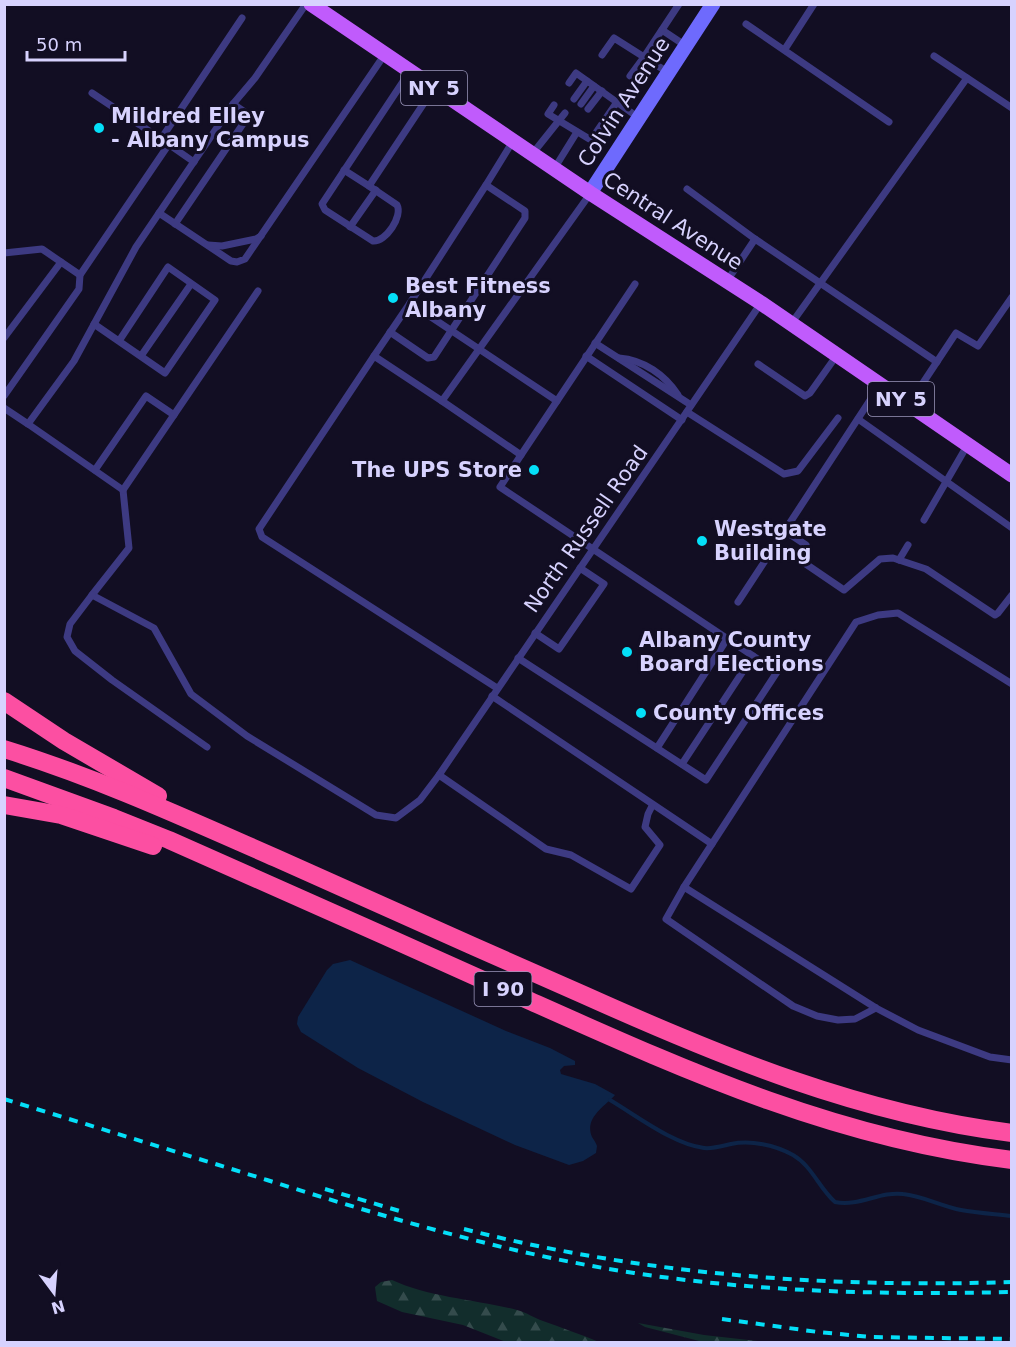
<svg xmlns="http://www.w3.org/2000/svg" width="1016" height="1347" font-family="'DejaVu Sans',sans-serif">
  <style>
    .forest { fill: url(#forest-firs) }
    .water { fill: #0d2448 }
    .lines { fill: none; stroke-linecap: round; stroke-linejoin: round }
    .stream { stroke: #0d2448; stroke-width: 4 }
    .lane { stroke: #3d3a82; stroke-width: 7 }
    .secondary { stroke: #6e6afd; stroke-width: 15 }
    .primary { stroke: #c05bfc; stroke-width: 15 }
    .highway { stroke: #fc4fa2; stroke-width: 18 }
    .rail { stroke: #04dff8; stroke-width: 4; stroke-dasharray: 9 8; stroke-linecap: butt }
    .poi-dot { fill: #04dff8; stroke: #120e23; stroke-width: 2 }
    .labels { text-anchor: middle; stroke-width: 6; stroke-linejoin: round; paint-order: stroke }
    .shield { fill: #120e23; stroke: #9c97bc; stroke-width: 1.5 }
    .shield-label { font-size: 20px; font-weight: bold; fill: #d7d2fe }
    .street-label { font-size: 21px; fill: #d7d2fe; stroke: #120e23 }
    .poi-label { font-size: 21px; font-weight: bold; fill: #d7d2fe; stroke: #120e23; text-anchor: start }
  </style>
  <defs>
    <pattern id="forest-firs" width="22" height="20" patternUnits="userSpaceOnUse" patternTransform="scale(1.5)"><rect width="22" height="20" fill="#122d2c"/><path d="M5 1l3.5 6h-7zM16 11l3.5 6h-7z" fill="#344b4c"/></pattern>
  </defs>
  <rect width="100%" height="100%" fill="#120e23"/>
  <g class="forest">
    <path d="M392 1280C428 1297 478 1300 517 1310 526 1312 534 1318 543 1321 562 1328 580 1334 599 1342H506L463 1325 402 1312 377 1301 375 1287 381 1282Z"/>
    <path d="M638 1323 704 1335 766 1342H703L645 1327Z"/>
  </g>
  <path class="water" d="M350 960 506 1031 550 1048 575 1061V1065L564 1066 560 1070 561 1074 595 1084 615 1095C604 1107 584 1118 592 1137 594 1140 596 1143 597 1146L596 1153 583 1161 569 1165 515 1145 423 1102 358 1068 301 1032 297 1024 298 1017 327 970 333 964Z"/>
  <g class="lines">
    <path class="stream" d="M610 1100C637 1116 673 1144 704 1148 713 1149 722 1146 731 1144 751 1140 775 1145 793 1155 812 1166 819 1188 835 1202 859 1207 880 1191 903 1194 923 1196 941 1206 961 1210 977 1213 995 1214 1012 1216"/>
    <g class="lane">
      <path d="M746 24 889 122"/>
      <path d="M662 30 686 46"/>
      <path d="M785 49 814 4"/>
      <path d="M602 55 614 38 644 57 630 76"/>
      <path d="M934 56 1012 108"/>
      <path d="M410 71 322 204 325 210 373 241C386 242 403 216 397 205L369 186 434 88"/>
      <path d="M669 73 644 57 679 4"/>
      <path d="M569 83 576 73 639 118"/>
      <path d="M92 93 161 139"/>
      <path d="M574 99 587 81"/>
      <path d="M581 104 594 86"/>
      <path d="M554 105 548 114 591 140 617 102"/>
      <path d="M588 109 602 91"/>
      <path d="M533 153 565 113"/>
      <path d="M194 162 161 139 242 18"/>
      <path d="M554 169 577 132"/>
      <path d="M344 170 369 186"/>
      <path d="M486 185 513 141"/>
      <path d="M687 189 755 239 937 362"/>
      <path d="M159 213 231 261 237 262 245 259 385 54"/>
      <path d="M175 224 249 115 233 104"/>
      <path d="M350 227 376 190"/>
      <path d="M208 245 222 246 256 239 261 236"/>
      <path d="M4 253 42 249 80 275"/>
      <path d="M727 281 755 239"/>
      <path d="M94 324 165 373 215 300 168 267 119 341"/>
      <path d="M791 324 967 78"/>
      <path d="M390 332 428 358 434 357 525 218V211L486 185 410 303"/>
      <path d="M4 338 61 262"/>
      <path d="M595 343 691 405"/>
      <path d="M141 356 191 284"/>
      <path d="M374 356 410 303 557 401"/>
      <path d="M586 356 682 420"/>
      <path d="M619 358C644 360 665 375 678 395"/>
      <path d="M758 364 805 396 810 393 837 355"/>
      <path d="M4 396 79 289 80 275 169 144"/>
      <path d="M442 401 521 455 500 487 777 672 706 780 518 658"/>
      <path d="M909 404 956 333 978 346 1012 297"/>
      <path d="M4 408 28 424 74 361 136 247 233 104 255 78 306 4"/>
      <path d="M687 412 784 474 798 471 838 418"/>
      <path d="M858 419 1012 528"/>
      <path d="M28 424 123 490 129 548 92 595 154 628 191 694 247 736 376 815 396 818 420 800 439 775 761 303"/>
      <path d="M521 455 635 284"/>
      <path d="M95 470 146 396 174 415"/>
      <path d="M123 490 258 291"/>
      <path d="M924 520 968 444"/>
      <path d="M785 531 806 545 797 558 844 590 880 559 893 558 926 569 995 615 998 613 1012 595"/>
      <path d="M899 560 908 545"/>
      <path d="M92 595 70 624 67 637 75 651 112 680 207 747"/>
      <path d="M738 602 880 385"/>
      <path d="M535 633 559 649 604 584 580 568"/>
      <path d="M1012 684 898 613 878 615 856 622 684 887 876 1008 918 1030 990 1057 1012 1060"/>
      <path d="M497 688 262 537 259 529 374 356 442 401 590 194"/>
      <path d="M492 696 712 844"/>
      <path d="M657 748 727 639"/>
      <path d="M682 764 753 656"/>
      <path d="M439 775 546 849 571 855 631 889 660 845 645 827 648 814 652 806"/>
      <path d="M684 887 666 919 793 1006 817 1016 838 1020 855 1019 876 1008"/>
    </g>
    <path class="secondary" d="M590 193 713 4"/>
    <path class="primary" d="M311 4 590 193 761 303 1012 475"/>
    <g class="highway">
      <path d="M4 701 64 741 158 796"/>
      <path d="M4 749C98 778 187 819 276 858 379 904 481 950 584 995 722 1057 860 1114 1012 1133"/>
      <path d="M4 778 114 818 169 840C289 893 410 947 530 1001 689 1072 837 1139 1012 1160"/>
      <path d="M4 805 61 815 153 846"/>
    </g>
    <g class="rail">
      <path d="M4 1099C92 1126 180 1153 267 1180 388 1218 509 1254 634 1273 759 1292 885 1295 1012 1292"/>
      <path d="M325 1189 403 1212"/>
      <path d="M464 1229C644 1275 827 1288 1012 1282"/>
      <path d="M722 1319 818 1332 871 1337 1012 1339"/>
    </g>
  </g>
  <g class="poi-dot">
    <circle cx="99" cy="128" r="6"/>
    <circle cx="393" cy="298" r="6"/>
    <circle cx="534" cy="470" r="6"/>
    <circle cx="702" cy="541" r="6"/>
    <circle cx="627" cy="652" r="6"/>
    <circle cx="641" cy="713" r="6"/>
  </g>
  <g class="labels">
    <g class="shield">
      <rect x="401" y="71" width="66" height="34" rx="4.5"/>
      <rect x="868" y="382" width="66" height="34" rx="4.5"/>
      <rect x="474.5" y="972" width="57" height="34" rx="4.5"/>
    </g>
    <g class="shield-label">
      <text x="434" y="95">NY 5</text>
      <text x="901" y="406">NY 5</text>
      <text x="503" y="996">I 90</text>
    </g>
    <g class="street-label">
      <text transform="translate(624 102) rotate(-57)" y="7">Colvin Avenue</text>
      <text transform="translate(673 221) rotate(33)" y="7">Central Avenue</text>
      <text transform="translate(586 529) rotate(-55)" y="7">North Russell Road</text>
    </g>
    <g class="poi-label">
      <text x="111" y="123">Mildred Elley<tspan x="111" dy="24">- Albany Campus</tspan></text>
      <text x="405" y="293">Best Fitness<tspan x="405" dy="24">Albany</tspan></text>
      <text x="522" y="477" text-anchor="end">The UPS Store</text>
      <text x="714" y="536">Westgate<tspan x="714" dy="24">Building</tspan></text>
      <text x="639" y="647">Albany County<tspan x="639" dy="24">Board Elections</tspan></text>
      <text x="653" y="720">County Offices</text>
    </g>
  </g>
  <rect width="1016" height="1347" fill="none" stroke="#d7d2fe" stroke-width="12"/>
  <g transform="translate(54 1293) rotate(164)" stroke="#120e23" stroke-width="4.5" paint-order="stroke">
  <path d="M0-4.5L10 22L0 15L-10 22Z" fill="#d7d2fe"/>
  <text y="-9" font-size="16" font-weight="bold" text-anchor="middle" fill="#d7d2fe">N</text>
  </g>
  <path d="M27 51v9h98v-9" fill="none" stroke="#d7d2fe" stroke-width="3"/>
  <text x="36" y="51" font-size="18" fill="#d7d2fe" stroke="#120e23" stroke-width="4.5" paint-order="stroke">50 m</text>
</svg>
